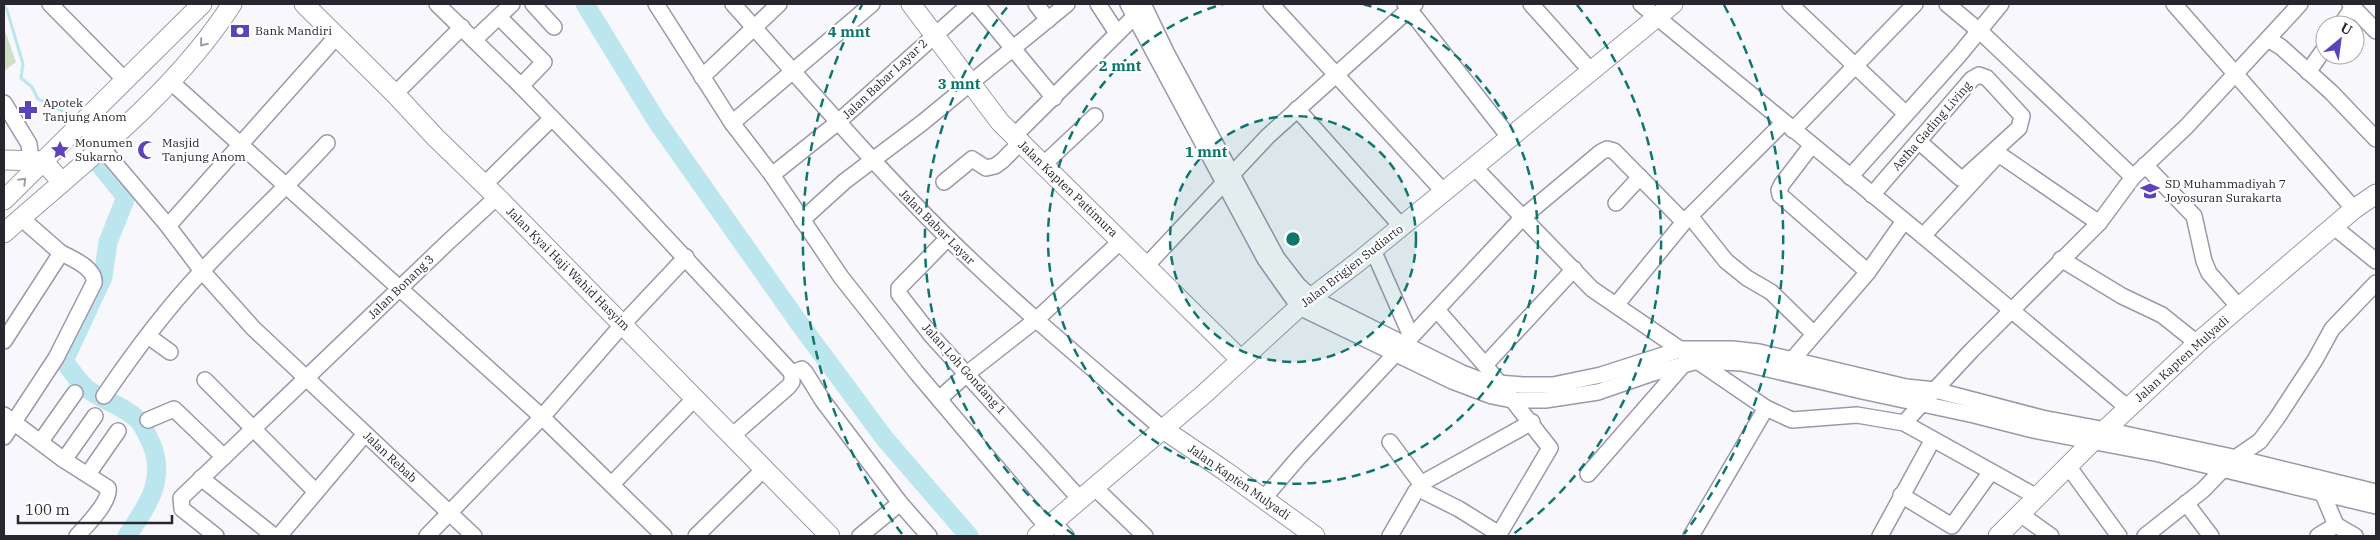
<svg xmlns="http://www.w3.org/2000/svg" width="2380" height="540" font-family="'IBM Plex Serif',serif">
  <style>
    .green { fill: #d0e0c4 }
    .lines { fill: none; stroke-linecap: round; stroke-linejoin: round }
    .stream { stroke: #bce6ed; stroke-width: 3 }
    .canal { stroke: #bce6ed; stroke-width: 11 }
    .river { stroke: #bce6ed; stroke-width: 19 }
    .minor-casing { stroke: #9c98ac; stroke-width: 18 }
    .major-casing { stroke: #9c98ac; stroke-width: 21 }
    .minor { stroke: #fff; stroke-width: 15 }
    .major { stroke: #fff; stroke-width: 19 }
    .oneway { stroke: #9e9ea1 }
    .ring { fill: none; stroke: #0f766e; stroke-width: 2.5; stroke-dasharray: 9 6 }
    .labels { text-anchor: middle; stroke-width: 4.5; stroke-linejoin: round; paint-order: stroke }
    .poi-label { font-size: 12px; fill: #28272f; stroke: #fff; text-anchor: start }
    .street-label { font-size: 12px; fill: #28272f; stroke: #fff }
    .centre { fill: #0f766e; stroke: #fff; stroke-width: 2.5 }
    .ring-label { font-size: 15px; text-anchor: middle; font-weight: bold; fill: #0f766e; stroke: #fff; stroke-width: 4.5; stroke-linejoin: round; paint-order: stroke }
  </style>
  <rect width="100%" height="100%" fill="#f8f7fc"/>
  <path class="green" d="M4 28 16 62 4 71Z"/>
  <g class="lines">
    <path class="stream" d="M4 6 7 10 23 64 21 78 32 87 38 99 62 111"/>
    <path class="canal" d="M1924 396 1962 404"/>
    <g class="river">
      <path d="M585 4 656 120 799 323 885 439 969 536"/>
      <path d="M100 165 126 197 108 242 103 277 64 361C71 370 78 381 86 388 102 401 124 405 139 421 144 427 148 437 152 445 166 481 147 506 127 536"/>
    </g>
    <g class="minor-casing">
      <g id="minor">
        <path d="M50 4 125 80"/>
        <path d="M437 4 521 86 618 186 792 373V382L788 387 732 436"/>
        <path d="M533 4 554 27"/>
        <path d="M656 4 732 123 772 175 841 277 916 372 1047 527"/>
        <path d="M733 4C804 83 872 163 948 238 1016 305 1090 366 1163 429"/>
        <path d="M976 4 1054 98"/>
        <path d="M1036 4 1048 20"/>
        <path d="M1098 4 1117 33"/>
        <path d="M1128 4 1265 259 1299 307 1452 381 1492 396 1512 400H1545L1598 392 1653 373 1698 361 1742 363 1862 391 1974 415 2033 430 2159 454 2376 506"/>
        <path d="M1143 4 1166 52 1277 258 1298 285 1312 298 1462 373 1478 379 1498 383 1523 385H1553L1601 375 1682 349H1732L1759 352 1906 387 1935 390 2042 418 2106 430 2237 458 2376 492"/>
        <path d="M1271 4 1443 191"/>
        <path d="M1405 4 1509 137"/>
        <path d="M1531 4 1591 71"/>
        <path d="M1641 4 1923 236 2128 408"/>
        <path d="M1790 4 1905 113"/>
        <path d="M1947 4 1984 35 2133 177"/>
        <path d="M2174 4 2354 209"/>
        <path d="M2350 4 2376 31"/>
        <path d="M499 17 544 62 521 86"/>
        <path d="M2341 25 2353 7"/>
        <path d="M2268 39 2281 47 2331 92 2376 139"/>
        <path d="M474 40 512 4"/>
        <path d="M2308 72 2325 48"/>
        <path d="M702 77 779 4"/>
        <path d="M170 81 542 417 664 536"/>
        <path d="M395 94 462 27"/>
        <path d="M4 103 29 144 31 160"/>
        <path d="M1297 109 1402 227"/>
        <path d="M81 123 168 226 202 271 253 328 474 536"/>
        <path d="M732 123 872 4"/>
        <path d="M1793 130 1915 4"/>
        <path d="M1014 136 1141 10"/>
        <path d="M1812 145 1782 184 1779 190 1780 195 1868 272"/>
        <path d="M1043 165 1095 116"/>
        <path d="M2145 165 2194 216 2204 261 2209 273 2239 307"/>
        <path d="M1474 167 1592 289 1766 408 1792 420 1857 415 1904 423 2037 497"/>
        <path d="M772 175 837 123 970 4"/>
        <path d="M1850 177 1960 54 2001 4"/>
        <path d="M944 182 972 159 986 168 995 166 1002 161 1020 143"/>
        <path d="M485 184 552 118"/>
        <path d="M1872 195 1972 79 1979 75 1987 78 2022 116 2019 128 1964 178H1960L1923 145"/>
        <path d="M1616 203 1640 177"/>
        <path d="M1690 216 1726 261 1747 278 1771 292 1814 334"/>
        <path d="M802 220 845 181 922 123 1067 4"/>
        <path d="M168 226 337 36"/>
        <path d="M2334 227 2376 261"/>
        <path d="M1923 236 1995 158 2000 155 2099 223"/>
        <path d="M948 238 899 288V294L931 335 1080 499"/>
        <path d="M1373 250 1411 336"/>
        <path d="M2061 259 2122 296 2162 315 2197 343"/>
        <path d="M1146 266 1268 136 1415 4"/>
        <path d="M1616 305 1684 222 1784 122"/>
        <path d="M1437 310 1485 365 1550 448 1498 536"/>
        <path d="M148 336 170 352"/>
        <path d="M4 341 61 253 21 218"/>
        <path d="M1792 360 1868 272 1904 221"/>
        <path d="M1485 365 1574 269"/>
        <path d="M792 373 802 369 805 372 823 401 900 503 929 536"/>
        <path d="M205 380 316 492"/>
        <path d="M104 396C134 352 166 309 202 271 243 227 287 187 327 143"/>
        <path d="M939 399 968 373 1037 319 1121 241"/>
        <path d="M4 415 64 460 108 488C111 501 86 526 77 536"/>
        <path d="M148 420 174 409 224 457"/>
        <path d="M1904 423 1972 350 2099 223 2133 177 2186 127 2300 4"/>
        <path d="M4 437 56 358 94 283C96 269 72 258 61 253"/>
        <path d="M41 441 75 393"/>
        <path d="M1390 442 1419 481 1424 482 1532 422"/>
        <path d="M64 460 95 416"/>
        <path d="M2068 466 2119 536"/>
        <path d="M88 474 118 431"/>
        <path d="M1588 474 1683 365"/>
        <path d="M201 478 274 536"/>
        <path d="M612 484 695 398"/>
        <path d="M1095 488 1145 536"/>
        <path d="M1901 495 1952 526 1990 473"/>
        <path d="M1264 498 1299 457 1523 217 1601 152 1607 149 1614 151 1684 222"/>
        <path d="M2186 503 2211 536"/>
        <path d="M2020 514 2051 536"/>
        <path d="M1053 522 1066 536"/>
        <path d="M2336 525 2355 536"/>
        <path d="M216 536 182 509 181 498 447 243 497 197"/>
        <path d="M279 536 365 434"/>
        <path d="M427 536 542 417 623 324 686 257"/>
        <path d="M696 536 764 469"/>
        <path d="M860 536 900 503"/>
        <path d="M1390 536 1416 491 1421 490 1459 509 1499 534"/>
        <path d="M1691 536 1766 408"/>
        <path d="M1880 536 1932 441"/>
        <path d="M2145 536 2203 490 2231 461 2260 441 2277 418 2315 360 2332 329 2376 283"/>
        <path d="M2318 536 2336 525 2322 492"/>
      </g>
    </g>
    <g class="major-casing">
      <g id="major">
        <path d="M304 4 395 94 436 138 497 197 830 536"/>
        <path d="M911 4 1000 122 1240 359"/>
        <path d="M91 114 115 138"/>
        <path d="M4 160 43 161 61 181"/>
        <path d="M4 200 202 4"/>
        <path d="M4 233C84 162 173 95 232 4"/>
        <path d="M1163 429 1225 471 1315 536"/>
        <path d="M1037 536 1203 395 1299 307 1358 262 1673 4"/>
        <path d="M1998 536 2092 442 2203 338 2354 209 2376 194"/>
      </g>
    </g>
    <use href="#minor" class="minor"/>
    <use href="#major" class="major"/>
  </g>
  <defs><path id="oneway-chevron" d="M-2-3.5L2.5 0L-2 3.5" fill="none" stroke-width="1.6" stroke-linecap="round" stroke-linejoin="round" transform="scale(1.25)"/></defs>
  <g class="oneway">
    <use href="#oneway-chevron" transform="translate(203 43) rotate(129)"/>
    <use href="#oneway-chevron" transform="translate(23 181) rotate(-45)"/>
  </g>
  <circle cx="1293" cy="239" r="123" fill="#0f766e" fill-opacity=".12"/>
  <g class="ring">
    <circle cx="1293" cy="239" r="123"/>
    <path d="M1363 4A245 245 0 1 1 1223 4"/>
    <path d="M1074 535A368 368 0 0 1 1009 5M1577 5A368 368 0 0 1 1512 535"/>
    <path d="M902 534A490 490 0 0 1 862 5M1724 5A490 490 0 0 1 1684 534"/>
  </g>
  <defs>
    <g id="bank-bare" transform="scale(1.5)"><path d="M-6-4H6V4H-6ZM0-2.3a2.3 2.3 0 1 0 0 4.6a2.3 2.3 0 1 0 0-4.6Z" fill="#5c43bb" stroke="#fff" stroke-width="2.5" paint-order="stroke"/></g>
    <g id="pharmacy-bare" transform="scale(1.5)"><path d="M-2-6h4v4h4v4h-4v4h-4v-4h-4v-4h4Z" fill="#5c43bb" stroke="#fff" stroke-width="2.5" paint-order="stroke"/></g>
    <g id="sight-bare" transform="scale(1.5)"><path d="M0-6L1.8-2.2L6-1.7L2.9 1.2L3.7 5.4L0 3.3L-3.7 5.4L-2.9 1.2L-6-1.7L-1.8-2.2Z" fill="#5c43bb" stroke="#fff" stroke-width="2.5" paint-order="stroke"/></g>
    <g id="mosque-bare" transform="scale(1.5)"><path d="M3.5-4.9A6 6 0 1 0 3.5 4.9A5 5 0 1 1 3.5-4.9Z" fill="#5c43bb" stroke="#fff" stroke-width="2.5" paint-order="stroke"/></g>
    <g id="school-bare" transform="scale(1.5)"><path d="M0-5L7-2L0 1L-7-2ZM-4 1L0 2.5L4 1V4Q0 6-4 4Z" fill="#5c43bb" stroke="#fff" stroke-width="2.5" paint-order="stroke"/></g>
  </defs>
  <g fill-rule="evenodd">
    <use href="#bank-bare" x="240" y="31"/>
    <use href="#pharmacy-bare" x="28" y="110"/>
    <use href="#sight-bare" x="60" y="150"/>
    <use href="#mosque-bare" x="147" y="150"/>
    <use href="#school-bare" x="2150" y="191"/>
  </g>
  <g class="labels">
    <g class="poi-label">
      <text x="255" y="35">Bank Mandiri</text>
      <text x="43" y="107">Apotek<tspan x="43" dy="14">Tanjung Anom</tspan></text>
      <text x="75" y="147">Monumen<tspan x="75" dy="14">Sukarno</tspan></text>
      <text x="162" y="147">Masjid<tspan x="162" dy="14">Tanjung Anom</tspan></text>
      <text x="2165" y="188">SD Muhammadiyah 7<tspan x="2165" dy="14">Joyosuran Surakarta</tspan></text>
    </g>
    <g class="street-label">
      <text transform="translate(885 79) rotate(-43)" y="4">Jalan Babar Layar 2</text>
      <text transform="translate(1932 126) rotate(-49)" y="4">Astha Gading Living</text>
      <text transform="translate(1068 189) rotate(44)" y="4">Jalan Kapten Pattimura</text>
      <text transform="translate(937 227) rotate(45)" y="4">Jalan Babar Layar</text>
      <text transform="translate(1352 266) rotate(-38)" y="4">Jalan Brigjen Sudiarto</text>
      <text transform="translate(568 269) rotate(45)" y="4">Jalan Kyai Haji Wahid Hasyim</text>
      <text transform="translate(401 287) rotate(-44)" y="4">Jalan Bonang 3</text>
      <text transform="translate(2182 359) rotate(-42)" y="4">Jalan Kapten Mulyadi</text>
      <text transform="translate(964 369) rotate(48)" y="4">Jalan Loh Gondang 1</text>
      <text transform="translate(390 457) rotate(43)" y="4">Jalan Rebab</text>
      <text transform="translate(1239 482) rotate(35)" y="4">Jalan Kapten Mulyadi</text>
    </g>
  </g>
  <circle cx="1293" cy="239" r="8" class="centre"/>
  <g class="ring-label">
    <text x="849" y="37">4 mnt</text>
    <text x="1120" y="71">2 mnt</text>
    <text x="959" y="89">3 mnt</text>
    <text x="1206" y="157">1 mnt</text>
  </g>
  <rect width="2380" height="540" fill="none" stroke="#28272f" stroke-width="10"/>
  <g transform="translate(2340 40) rotate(29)"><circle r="24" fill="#ffffff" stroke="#a9a9ac"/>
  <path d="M0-4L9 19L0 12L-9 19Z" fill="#5c43bb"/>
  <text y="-8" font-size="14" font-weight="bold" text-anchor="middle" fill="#28272f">U</text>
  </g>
  <path d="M18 515v8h154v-8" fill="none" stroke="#28272f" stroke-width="2.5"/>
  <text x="25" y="515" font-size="15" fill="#28272f" stroke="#ffffff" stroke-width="4" paint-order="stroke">100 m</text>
</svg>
